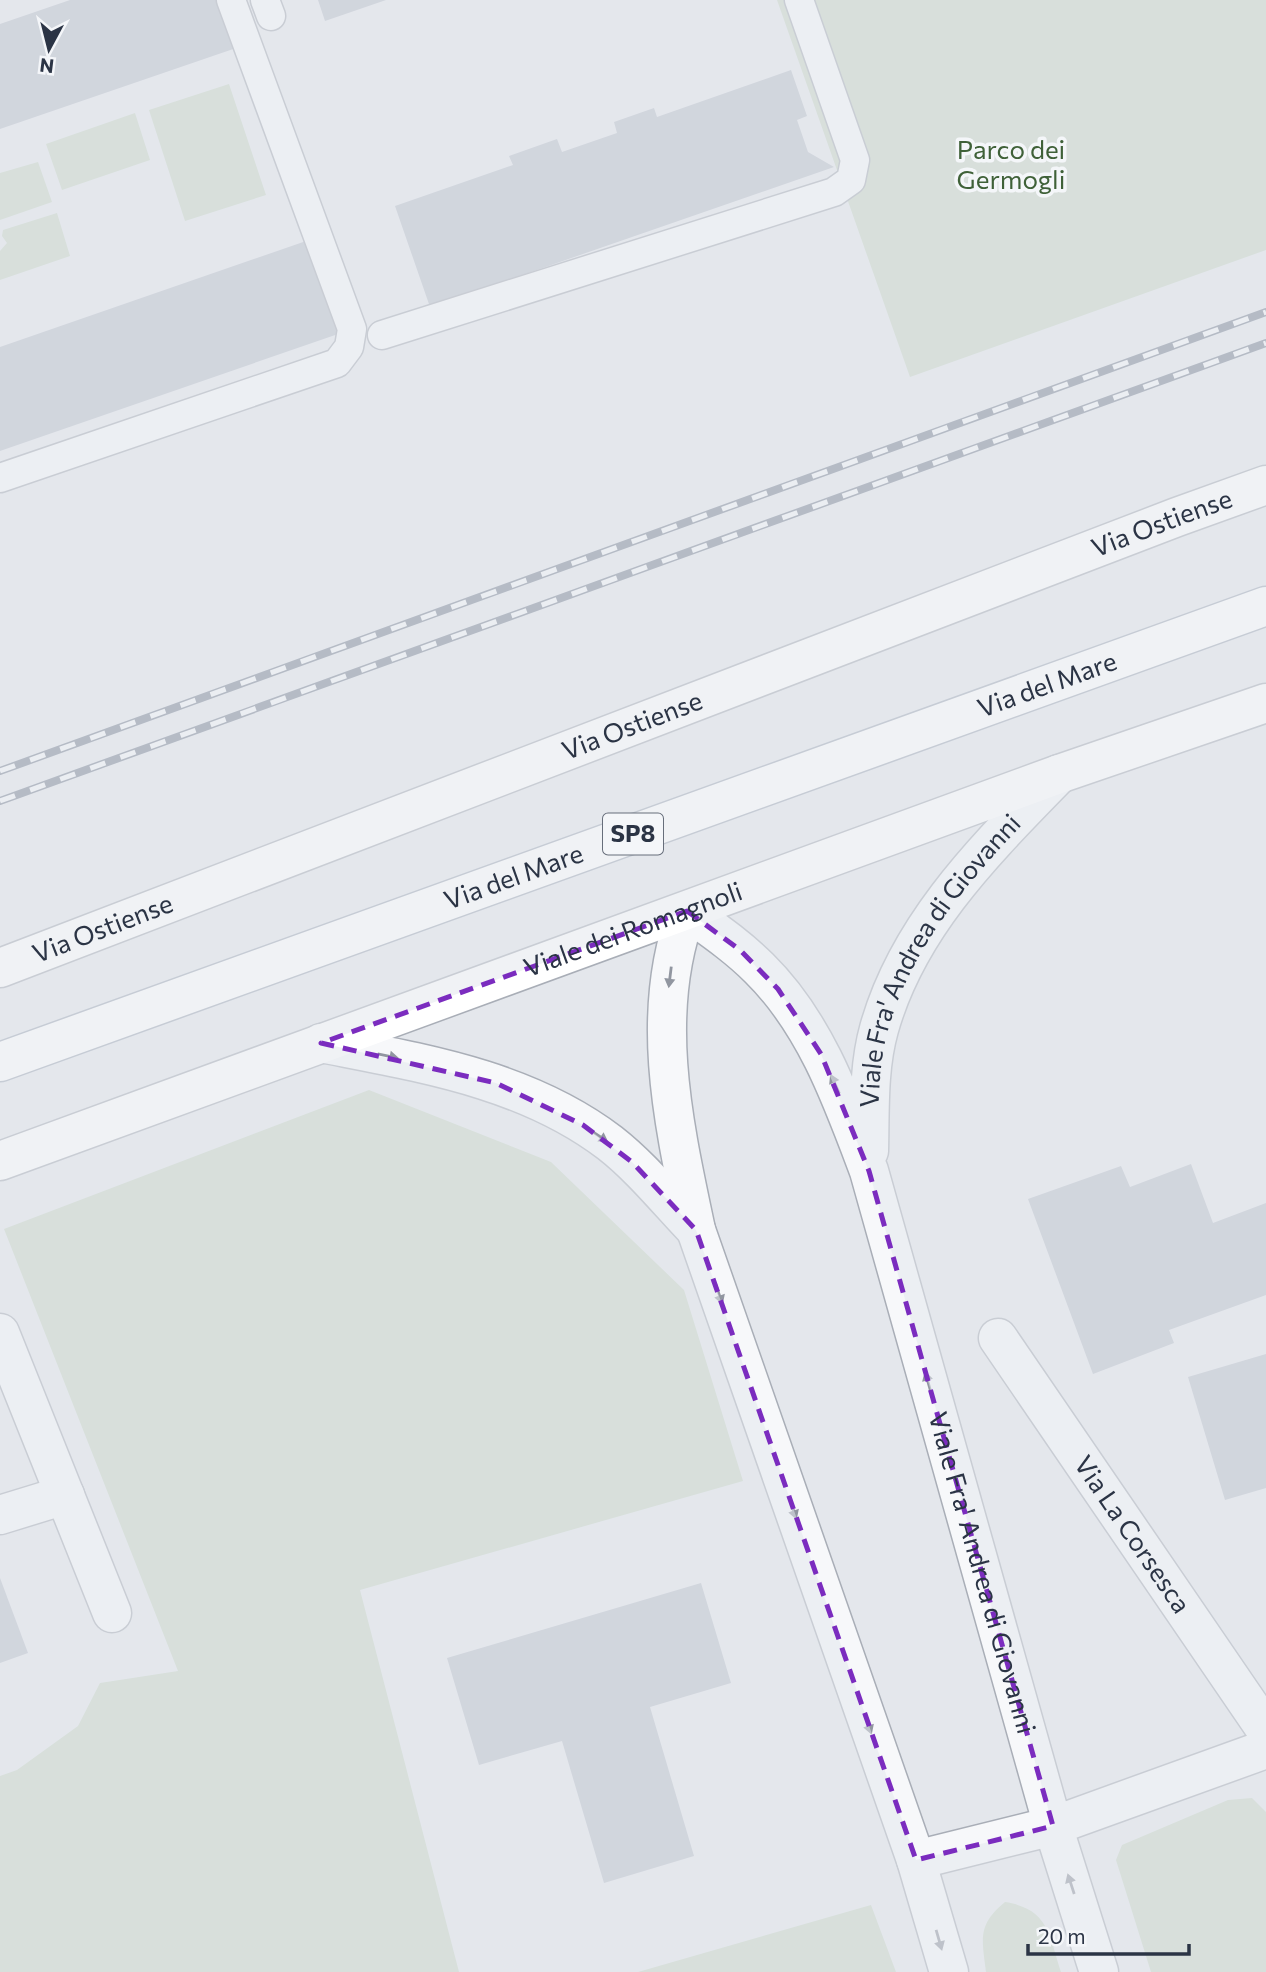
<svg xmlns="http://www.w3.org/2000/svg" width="1266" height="1972" font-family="Commissioner,sans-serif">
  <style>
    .green { fill: #c9d6c5 }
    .building { fill: #bbc0ca }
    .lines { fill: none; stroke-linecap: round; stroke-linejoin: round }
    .service-casing { stroke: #a9aeb7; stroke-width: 31 }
    .minor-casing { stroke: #a9aeb7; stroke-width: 41 }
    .secondary-casing { stroke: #a9aeb7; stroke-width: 41 }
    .primary-casing { stroke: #a3abb8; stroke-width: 41 }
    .service { stroke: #f7f8fa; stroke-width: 28 }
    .minor { stroke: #f7f8fa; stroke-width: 38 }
    .secondary { stroke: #fff; stroke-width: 38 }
    .primary { stroke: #fff; stroke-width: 38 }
    .rail-casing { stroke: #7d8696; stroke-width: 8 }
    .rail { stroke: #f4f6f9; stroke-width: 5; stroke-dasharray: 16; stroke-linecap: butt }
    .oneway { fill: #9196a0 }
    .marked { fill: none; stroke: #7b2cbf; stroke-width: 5; stroke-dasharray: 14 9; stroke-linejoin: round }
    .labels { text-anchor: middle; stroke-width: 7; stroke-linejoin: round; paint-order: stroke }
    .shield { fill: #f4f6f9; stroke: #676e7b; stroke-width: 2 }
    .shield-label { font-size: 24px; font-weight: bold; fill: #2b3445 }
    .park-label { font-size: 26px; fill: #3f6138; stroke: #f4f6f9 }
    .street-label { font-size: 26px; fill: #2b3445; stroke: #f4f6f9 }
  </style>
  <rect width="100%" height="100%" fill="#e4e7ec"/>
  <g class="green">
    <path d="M777 0H1266V250L910 377Z"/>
    <path d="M229 84 266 195 185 221 149 110Z"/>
    <path d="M135 113 150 160 62 190 46 144Z"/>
    <path d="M38 162 52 202 0 220V173Z"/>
    <path d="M57 213 70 256 0 280V251L7 243 2 236 3 230Z"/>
    <path d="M369 1090 551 1162 684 1290 743 1481 360 1590 459 1972H0V1776L17 1770 78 1726 100 1683 178 1671 4 1229Z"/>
    <path d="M1252 1798 1266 1812V1972H1151L1116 1860 1122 1845 1228 1800Z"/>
    <path d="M1005 1902C1049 1909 1049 1935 1061 1972H986C982 1939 977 1925 1005 1902Z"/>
    <path d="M871 1905 896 1972H638Z"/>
  </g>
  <g class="building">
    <path d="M70 0H226L242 46 0 129V24Z"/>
    <path d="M318 0H386L325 21Z"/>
    <path d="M791 70 807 116 797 120 808 152 834 167 430 307 395 206 513 165 509 156 557 139 562 152 617 133 614 122 654 108 657 117Z"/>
    <path d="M309 240 341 333 0 451V347Z"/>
    <path d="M1191 1164 1213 1223 1266 1203V1295L1169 1330 1174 1343 1093 1374 1028 1199 1121 1166 1130 1187Z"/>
    <path d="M1266 1354V1488L1225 1500 1188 1377Z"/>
    <path d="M0 1578 28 1653 0 1663Z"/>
    <path d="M701 1583 731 1683 650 1707 694 1856 604 1883 562 1741 479 1765 447 1658Z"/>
  </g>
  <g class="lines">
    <g class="service-casing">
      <g id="service">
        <path d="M265 0 271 16"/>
        <path d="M382 335 834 192 851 180 855 160 799 0"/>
        <path d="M0 478 337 363 349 347 352 329 231 0"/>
      </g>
    </g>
    <g class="minor-casing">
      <g id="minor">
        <path d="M321 1043C422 1063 526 1079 610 1143 642 1168 668 1201 696 1230"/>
        <path id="s1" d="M869 1151C870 1111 868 1068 879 1029 908 925 986 849 1059 774"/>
        <path d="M0 1333 112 1613"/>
        <path id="s2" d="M998 1338 1266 1730"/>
        <path d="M0 1515 65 1495"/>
        <path d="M916 1860 1053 1826 1266 1749"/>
        <path id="s3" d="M949 1972 916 1860 696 1230C674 1126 648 1014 687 911 712 929 737 946 759 968 815 1023 842 1099 869 1171L1053 1826 1099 1972"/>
      </g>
    </g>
    <g class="secondary-casing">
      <g id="secondary">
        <path id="s4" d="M0 968 1177 517 1266 485"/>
        <path id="s5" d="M0 1161 1059 774 1266 703"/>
      </g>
    </g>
    <g class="primary-casing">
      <g id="primary">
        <path id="s6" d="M0 1062 1266 606"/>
      </g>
    </g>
    <use href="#service" class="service"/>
    <use href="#minor" class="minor"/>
    <use href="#secondary" class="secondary"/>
    <use href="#primary" class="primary"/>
    <g class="rail-casing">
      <g id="rail">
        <path d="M0 771 1266 312"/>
        <path d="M0 801 1266 343"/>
      </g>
    </g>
    <use href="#rail" class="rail"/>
  </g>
  <defs><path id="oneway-solid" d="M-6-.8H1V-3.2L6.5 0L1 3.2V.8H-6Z" transform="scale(1.75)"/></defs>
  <g class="oneway">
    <use href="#oneway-solid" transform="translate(670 977) rotate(97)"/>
    <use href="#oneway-solid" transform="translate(388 1056) rotate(11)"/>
    <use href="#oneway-solid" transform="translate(835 1084) rotate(-115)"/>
    <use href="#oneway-solid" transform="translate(599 1136) rotate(34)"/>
    <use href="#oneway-solid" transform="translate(719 1294) rotate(71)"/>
    <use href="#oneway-solid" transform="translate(928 1382) rotate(-106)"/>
    <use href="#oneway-solid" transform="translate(793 1509) rotate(71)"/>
    <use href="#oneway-solid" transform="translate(868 1724) rotate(71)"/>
    <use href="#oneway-solid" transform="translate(1071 1884) rotate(-108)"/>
    <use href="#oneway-solid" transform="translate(939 1940) rotate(74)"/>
  </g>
  <path d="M0 0H1266V1972H0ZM687 911 740 950 778 989 821 1054 869 1171 1053 1826 916 1860 696 1230 632 1162 583 1125 496 1083 321 1043Z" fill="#e4e7ec" fill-opacity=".55" fill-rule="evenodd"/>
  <path class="marked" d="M687 911 740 950 778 989 821 1054 869 1171 1053 1826 916 1860 696 1230 632 1162 583 1125 496 1083 321 1043Z"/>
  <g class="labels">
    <rect class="shield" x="603" y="813.5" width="60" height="41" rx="5"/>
    <g class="shield-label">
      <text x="633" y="842">SP8</text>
    </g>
    <g class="park-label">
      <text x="1011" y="159">Parco dei<tspan x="1011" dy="30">Germogli</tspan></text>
    </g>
    <g class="street-label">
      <text dy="9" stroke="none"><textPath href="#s4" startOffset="1244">Via Ostiense</textPath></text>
      <text dy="9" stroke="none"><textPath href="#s6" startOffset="1113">Via del Mare</textPath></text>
      <text dy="9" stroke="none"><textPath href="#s4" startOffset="677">Via Ostiense</textPath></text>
      <text dy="9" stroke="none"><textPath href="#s6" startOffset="546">Via del Mare</textPath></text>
      <text dy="9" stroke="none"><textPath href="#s4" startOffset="110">Via Ostiense</textPath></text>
      <text dy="9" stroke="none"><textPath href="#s5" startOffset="674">Viale dei Romagnoli</textPath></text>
      <text dy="9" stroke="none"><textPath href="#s1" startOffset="210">Viale Fra' Andrea di Giovanni</textPath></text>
      <text dy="9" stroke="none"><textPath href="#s2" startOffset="238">Via La Corsesca</textPath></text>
      <text dy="9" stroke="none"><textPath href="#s3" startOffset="1850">Viale Fra' Andrea di Giovanni</textPath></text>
    </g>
  </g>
  <g transform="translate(49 49) rotate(187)" stroke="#f4f6f9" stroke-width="5" paint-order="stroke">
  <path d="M0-5L12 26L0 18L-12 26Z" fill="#2b3445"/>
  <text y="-10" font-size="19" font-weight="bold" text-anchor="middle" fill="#2b3445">N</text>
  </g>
  <path d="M1028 1944v10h161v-10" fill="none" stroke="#2b3445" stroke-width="3.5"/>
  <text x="1038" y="1944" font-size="21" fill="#2b3445" stroke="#f4f6f9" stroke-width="5" paint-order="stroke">20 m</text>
</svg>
